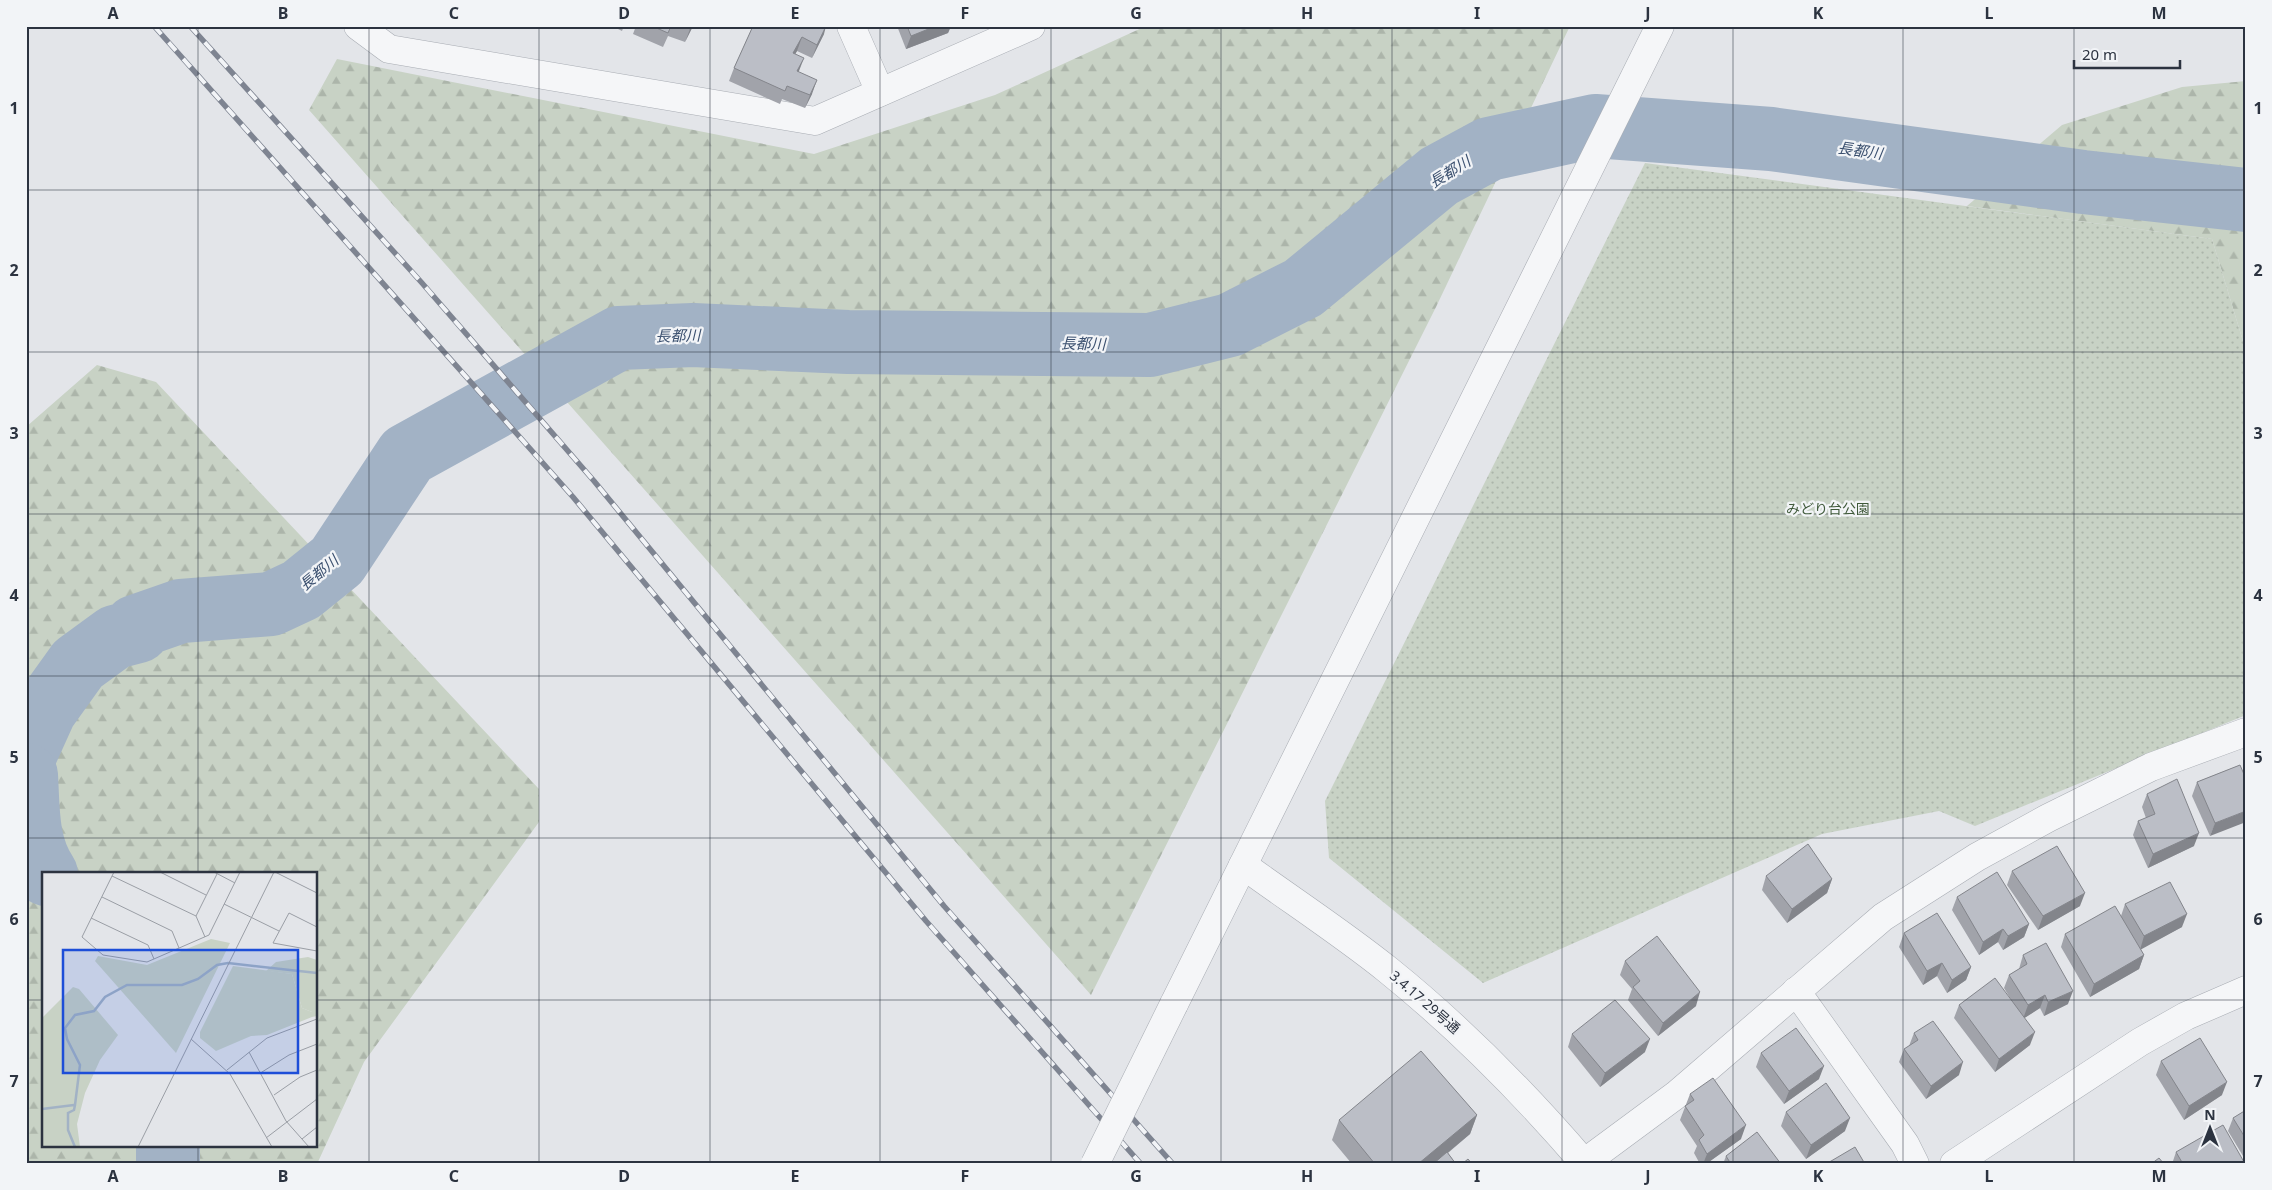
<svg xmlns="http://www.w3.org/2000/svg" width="2272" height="1190" font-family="'Noto Sans','Noto Sans JP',sans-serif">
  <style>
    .forest { fill: url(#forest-firs); fill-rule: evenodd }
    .park { fill: url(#park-dots) }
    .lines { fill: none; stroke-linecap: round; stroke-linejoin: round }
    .river { stroke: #a2b2c5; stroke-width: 64 }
    .minor-casing { stroke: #a8acb3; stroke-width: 29 }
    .minor { stroke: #f5f6f8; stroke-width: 28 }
    .rail-casing { stroke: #7e8491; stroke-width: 5.5 }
    .rail { stroke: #f2f4f7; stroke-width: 4; stroke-dasharray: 11; stroke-linecap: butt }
    .minor-bridge-casing { stroke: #a8acb3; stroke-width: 29; stroke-linecap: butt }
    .minor-bridge { stroke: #f5f6f8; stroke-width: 28 }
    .wall { fill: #a1a3aa }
    .shaded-wall { fill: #83858b }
    .building { fill: #bbbec6; stroke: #83858b }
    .grid { fill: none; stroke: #2c3340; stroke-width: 1; stroke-opacity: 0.55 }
    .labels { text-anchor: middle; stroke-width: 4.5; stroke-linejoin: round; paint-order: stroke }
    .park-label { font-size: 14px; fill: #405a3b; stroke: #f2f4f7 }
    .street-label { font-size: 14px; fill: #2c3340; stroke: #f2f4f7 }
    .water-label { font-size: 15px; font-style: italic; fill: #3b506f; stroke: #f2f4f7 }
    .inset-river { fill: none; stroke: #a2b2c5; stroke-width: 2.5 }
    .inset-road { fill: none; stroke: #9a9ea5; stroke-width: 1 }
    .view { fill: #1d4ed8; fill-opacity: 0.15; stroke: #1d4ed8; stroke-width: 2.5 }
    .inset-edge { fill: none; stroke: #2c3340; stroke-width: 2.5 }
    .neatline { fill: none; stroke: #2c3340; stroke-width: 2 }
    .grid-label { font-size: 16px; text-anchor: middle; font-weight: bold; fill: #2c3340 }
  </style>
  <defs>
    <pattern id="forest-firs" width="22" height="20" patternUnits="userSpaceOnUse" patternTransform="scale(1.25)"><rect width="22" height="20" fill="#c8d2c5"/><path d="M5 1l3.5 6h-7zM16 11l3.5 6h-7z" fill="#acb5aa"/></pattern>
    <pattern id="park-dots" width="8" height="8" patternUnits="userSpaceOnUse" patternTransform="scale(1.25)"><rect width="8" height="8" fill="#c8d2c5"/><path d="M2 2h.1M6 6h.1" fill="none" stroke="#acb5aa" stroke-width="1.8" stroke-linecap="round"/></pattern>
  </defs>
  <rect width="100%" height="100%" fill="#e3e5e9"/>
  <g class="forest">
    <path d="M1146 26H1570L1436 307 1091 995 309 110 337 59 814 154 995 95Z"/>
    <path d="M2246 81V351L2212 239 1967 206 2062 125 2182 87Z"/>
    <path d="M97 365 156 382 539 789V822L364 1062 317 1164H26V427ZM44 874H316V1146H44Z"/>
  </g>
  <path class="park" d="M1645 163 2212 239 2246 351V715L1975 826 1939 811 1822 834 1483 983 1329 858 1325 801Z"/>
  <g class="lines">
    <g class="river">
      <path d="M26 752 45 710 78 664 115 637 138 631 135 627 181 611 271 604 301 590 337 561 407 455 619 338 693 335 848 342 1150 345 1230 325 1303 288 1439 176 1489 149 1595 126 1771 139 2083 182 2246 200"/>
      <path d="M26 775C28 810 26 844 46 874"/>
      <path d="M168 1146V1164"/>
    </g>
    <g class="minor-casing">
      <g id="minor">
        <path d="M358 26 389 49 815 121 1031 26"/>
        <path d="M851 26 880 92"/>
        <path d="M1243 865C1291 900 1342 933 1388 970 1460 1028 1525 1094 1585 1164"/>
        <path d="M1796 991 1905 1144 1915 1164"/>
        <path d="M1174 1004 1660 26"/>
        <path d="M1584 1163 1676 1095 1883 917 1977 857 2048 818 2151 767 2246 732"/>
        <path d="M1954 1164 2140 1042 2186 1016 2246 990"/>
      </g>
    </g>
    <use href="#minor" class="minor"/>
    <g class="rail-casing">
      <g id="rail">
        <path d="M154 26 573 497 926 921 1141 1164"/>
        <path d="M190 26 422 283 594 481 944 906 1173 1164"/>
      </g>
    </g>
    <use href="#rail" class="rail"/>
    <g class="minor-bridge-casing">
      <path id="minor-bridge" d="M1095 1164 1174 1004"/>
    </g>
    <use href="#minor-bridge" class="minor-bridge"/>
  </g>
  <g class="wall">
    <path d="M612 26H624L622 31Z"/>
    <path d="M636 26H693L685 42 668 36 663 47 633 34Z"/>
    <path d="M753 26 824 34 812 58 797 51 795 54 799 72 812 94 805 108 782 99 780 104 729 81 734 68Z"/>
    <path d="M897 26H951L948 33 906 49Z"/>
    <path d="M2246 746V758L2243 753Z"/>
    <path d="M2240 765 2210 836 2192 796 2197 782Z"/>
    <path d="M2147 794 2194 846 2148 868 2133 835 2138 821 2146 818 2142 807Z"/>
    <path d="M2012 871 2080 906 2038 930 2007 885Z"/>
    <path d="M1766 876 1832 879 1827 893 1787 923 1762 890Z"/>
    <path d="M1957 897 2029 924 2024 937 2003 950 1998 942 1979 955 1952 910Z"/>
    <path d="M2125 904 2182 927 2140 949 2144 955 2139 969 2090 997 2061 947 2065 934 2121 916Z"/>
    <path d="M1904 933 1971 967 1966 980 1947 993 1937 976 1923 985 1899 947Z"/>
    <path d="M2023 955 2068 1004 2044 1016 2040 1008 2024 1018 2030 1045 1995 1072 1954 1018 1959 1005 2013 1003 2004 988 2009 975 2019 969Z"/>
    <path d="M1625 961 1696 1006 1658 1036 1628 1000 1632 989 1620 975Z"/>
    <path d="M1914 1033 1959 1075 1926 1099 1899 1062 1904 1049 1909 1046Z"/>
    <path d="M1572 1034 1645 1052 1600 1087 1568 1047Z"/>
    <path d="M1761 1053 1819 1079 1784 1104 1756 1067Z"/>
    <path d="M2161 1061 2222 1095 2184 1120 2156 1075Z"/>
    <path d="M1690 1094 1741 1139 1706 1164H1700L1694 1153 1697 1146 1680 1120Z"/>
    <path d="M2246 1110V1161L2228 1131 2233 1118Z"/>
    <path d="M1786 1112 1845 1131 1806 1159 1781 1126Z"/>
    <path d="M1477 1115 1470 1134 1448 1153 1456 1164H1352L1332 1140 1339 1120Z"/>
    <path d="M2176 1152 2243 1164H2172Z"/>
    <path d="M1726 1156 1781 1164H1723Z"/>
  </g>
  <g class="shaded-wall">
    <path d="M691 26H693L685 42 690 29Z"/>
    <path d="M826 26 824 34 812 58 817 45Z"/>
    <path d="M936 26H951L948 33 906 49 911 36Z"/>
    <path d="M802 37 797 51 788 67 793 53Z"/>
    <path d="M804 58 799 71 792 85 797 71Z"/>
    <path d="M817 80 812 94 805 108 810 95Z"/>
    <path d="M2246 811V822L2210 836 2215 823Z"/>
    <path d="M2199 833 2194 846 2148 868 2153 854Z"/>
    <path d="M1832 879 1827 893 1787 923 1792 909Z"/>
    <path d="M2085 893 2080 906 2038 930 2043 916Z"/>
    <path d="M2187 914 2182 927 2140 950 2144 936Z"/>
    <path d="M2029 924 2024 937 2003 950 2008 936Z"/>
    <path d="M2003 929 1998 942 1979 955 1983 942Z"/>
    <path d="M2144 955 2139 969 2090 997 2094 984Z"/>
    <path d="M1942 963 1937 976 1923 985 1927 971Z"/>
    <path d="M1971 967 1966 980 1947 993 1952 980Z"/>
    <path d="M2073 991 2068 1004 2044 1016 2048 1002Z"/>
    <path d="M1700 992 1696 1006 1658 1036 1663 1023Z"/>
    <path d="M2045 995 2040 1008 2023 1019 2028 1005Z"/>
    <path d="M2035 1032 2030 1045 1995 1072 1999 1059Z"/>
    <path d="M1650 1039 1645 1052 1600 1087 1605 1073Z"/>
    <path d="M1963 1062 1959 1075 1926 1099 1931 1086Z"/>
    <path d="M1824 1066 1819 1079 1784 1104 1789 1091Z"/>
    <path d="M2227 1082 2222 1095 2184 1120 2189 1106Z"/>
    <path d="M1477 1115 1470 1134 1434 1164H1418Z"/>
    <path d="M1850 1118 1845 1131 1806 1159 1811 1145Z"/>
    <path d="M1746 1125 1741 1139 1706 1164H1703L1707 1154Z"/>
  </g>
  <g class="building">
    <path d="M652 26H671L668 33Z"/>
    <path d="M683 26H691L690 29Z"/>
    <path d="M753 26H826L817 45 802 37 793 53 804 58 797 71 817 80 810 95 787 86 785 91 734 68Z"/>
    <path d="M907 26H936L911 36Z"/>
    <path d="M2240 765 2246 779V811L2215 823 2197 782Z"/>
    <path d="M2177 779 2199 833 2153 854 2138 821 2155 814 2147 794Z"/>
    <path d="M1808 844 1832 879 1792 909 1766 876Z"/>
    <path d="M2057 846 2085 893 2043 916 2012 871Z"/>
    <path d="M1997 872 2029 924 2008 936 2003 929 1983 942 1957 897Z"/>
    <path d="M2170 882 2187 914 2144 936 2125 904Z"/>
    <path d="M2115 906 2144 955 2094 984 2065 934Z"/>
    <path d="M1937 913 1971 967 1952 980 1942 963 1927 971 1904 933Z"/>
    <path d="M1657 936 1700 992 1663 1023 1633 987 1640 981 1625 961Z"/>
    <path d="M2046 943 2073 991 2048 1002 2045 995 2028 1005 2009 975 2027 964 2023 955Z"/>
    <path d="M1995 978 2035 1032 1999 1059 1959 1005Z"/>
    <path d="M1615 1000 1650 1039 1605 1073 1572 1034Z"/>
    <path d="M1933 1021 1963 1062 1931 1086 1904 1049 1918 1040 1914 1033Z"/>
    <path d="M1796 1028 1824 1066 1789 1091 1761 1053Z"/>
    <path d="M2200 1038 2227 1082 2189 1106 2161 1061Z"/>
    <path d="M1421 1051 1477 1115 1418 1164H1375L1339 1120Z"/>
    <path d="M1713 1078 1746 1125 1707 1154 1699 1140 1704 1135 1685 1106 1694 1100 1690 1094Z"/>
    <path d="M1826 1083 1850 1118 1811 1145 1786 1112Z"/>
    <path d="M2246 1110V1139L2233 1118Z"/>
    <path d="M2223 1125 2244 1162 2241 1164H2183L2176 1152Z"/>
    <path d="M1757 1132 1781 1164H1731L1726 1156Z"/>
    <path d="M1855 1147 1865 1164H1826Z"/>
    <path d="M1447 1152 1456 1164H1433Z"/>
    <path d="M2159 1158 2164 1164H2151Z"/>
    <path d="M1468 1159 1472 1164H1462Z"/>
  </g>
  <path class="grid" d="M198 26V874M369 26V1164M539 26V1164M710 26V1164M880 26V1164M1051 26V1164M1221 26V1164M1392 26V1164M1562 26V1164M1733 26V1164M1903 26V1164M2074 26V1164M26 190H2246M26 352H2246M26 514H2246M26 676H2246M26 838H2246M26 1000H44M316 1000H2246M198 1146V1164"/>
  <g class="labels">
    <g class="park-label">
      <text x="1828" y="514">みどり台公園</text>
    </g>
    <g class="street-label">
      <text transform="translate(1425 1002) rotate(41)" y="5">3.4.17 29号通</text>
    </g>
    <g class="water-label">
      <text transform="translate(1860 151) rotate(8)" y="5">長都川</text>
      <text transform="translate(1450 172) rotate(-32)" y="5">長都川</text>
      <text transform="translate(678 336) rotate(-1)" y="5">長都川</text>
      <text transform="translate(1083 344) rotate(1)" y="5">長都川</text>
      <text transform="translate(319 573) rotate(-40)" y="5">長都川</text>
    </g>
  </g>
  <g transform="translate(42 872)">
    <rect width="275" height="275" fill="#e3e5e9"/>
    <path d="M169 67 188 71 134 181 53 89 56 84 105 93ZM266 85 275 88V144L270 145V140L260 136 250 102 224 99 234 90ZM31 115 37 117 76 163 58 188 43 221 35 252 38 275H0V146Z" fill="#c8d2c5"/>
    <path d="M191 94 250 102 260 136 270 140V145L225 163 209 164 174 179 158 166V160Z" fill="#c8d2c5"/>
    <path class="inset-river" d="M33 233 32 238 26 241V258L33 275M33 233 38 193 25 167 23 156 33 143 52 139 63 125 85 113H140L156 107 175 93 186 91 275 101M0 237 32 233"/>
    <path class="inset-road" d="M72 0 40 65 61 83 105 90 167 63 198 0M118 0 164 23M172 0 193 11M233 0 275 21M70 4 154 44 163 65M60 25 130 59 137 76M182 32 237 59M154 44 175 2M49 46 106 73 112 87M275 55 247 41 231 71 275 79M149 167 188 202 230 275M207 180 244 249 267 275M185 198 225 166 275 147M220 200 247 183 275 172M232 223 258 205 275 198M224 266 275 227M260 267 275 255M96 275 232 0"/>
    <path class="view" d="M21 78H256V201H21Z"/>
    <rect width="275" height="275" class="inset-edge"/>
  </g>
  <rect width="2272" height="1190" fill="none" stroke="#f2f4f7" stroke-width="55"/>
  <g transform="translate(2210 1128)" stroke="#f2f4f7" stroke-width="4" paint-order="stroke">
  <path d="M0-4L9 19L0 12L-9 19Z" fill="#2c3340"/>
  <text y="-8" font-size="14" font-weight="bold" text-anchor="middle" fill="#2c3340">N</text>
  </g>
  <path d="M2074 60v8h106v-8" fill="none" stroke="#2c3340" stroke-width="2.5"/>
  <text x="2082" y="60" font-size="15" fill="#2c3340" stroke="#f2f4f7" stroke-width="4" paint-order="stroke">20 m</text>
  <rect x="28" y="28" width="2216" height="1134" class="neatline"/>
  <g class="grid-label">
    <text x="113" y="19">A</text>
    <text x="283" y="19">B</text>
    <text x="454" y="19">C</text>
    <text x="624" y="19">D</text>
    <text x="795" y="19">E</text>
    <text x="965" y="19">F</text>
    <text x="1136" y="19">G</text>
    <text x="1307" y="19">H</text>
    <text x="1477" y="19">I</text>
    <text x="1648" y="19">J</text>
    <text x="1818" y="19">K</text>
    <text x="1989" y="19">L</text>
    <text x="2159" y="19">M</text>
    <text x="14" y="114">1</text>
    <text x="2258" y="114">1</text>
    <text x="14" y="276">2</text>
    <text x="2258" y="276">2</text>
    <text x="14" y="439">3</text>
    <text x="2258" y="439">3</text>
    <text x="14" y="601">4</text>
    <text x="2258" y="601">4</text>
    <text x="14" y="763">5</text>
    <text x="2258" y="763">5</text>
    <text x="14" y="925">6</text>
    <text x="2258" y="925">6</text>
    <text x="14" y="1087">7</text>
    <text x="2258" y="1087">7</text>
    <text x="113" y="1182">A</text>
    <text x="283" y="1182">B</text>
    <text x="454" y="1182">C</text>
    <text x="624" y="1182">D</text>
    <text x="795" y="1182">E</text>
    <text x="965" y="1182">F</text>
    <text x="1136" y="1182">G</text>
    <text x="1307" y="1182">H</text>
    <text x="1477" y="1182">I</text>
    <text x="1648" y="1182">J</text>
    <text x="1818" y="1182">K</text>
    <text x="1989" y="1182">L</text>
    <text x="2159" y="1182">M</text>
  </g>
</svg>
